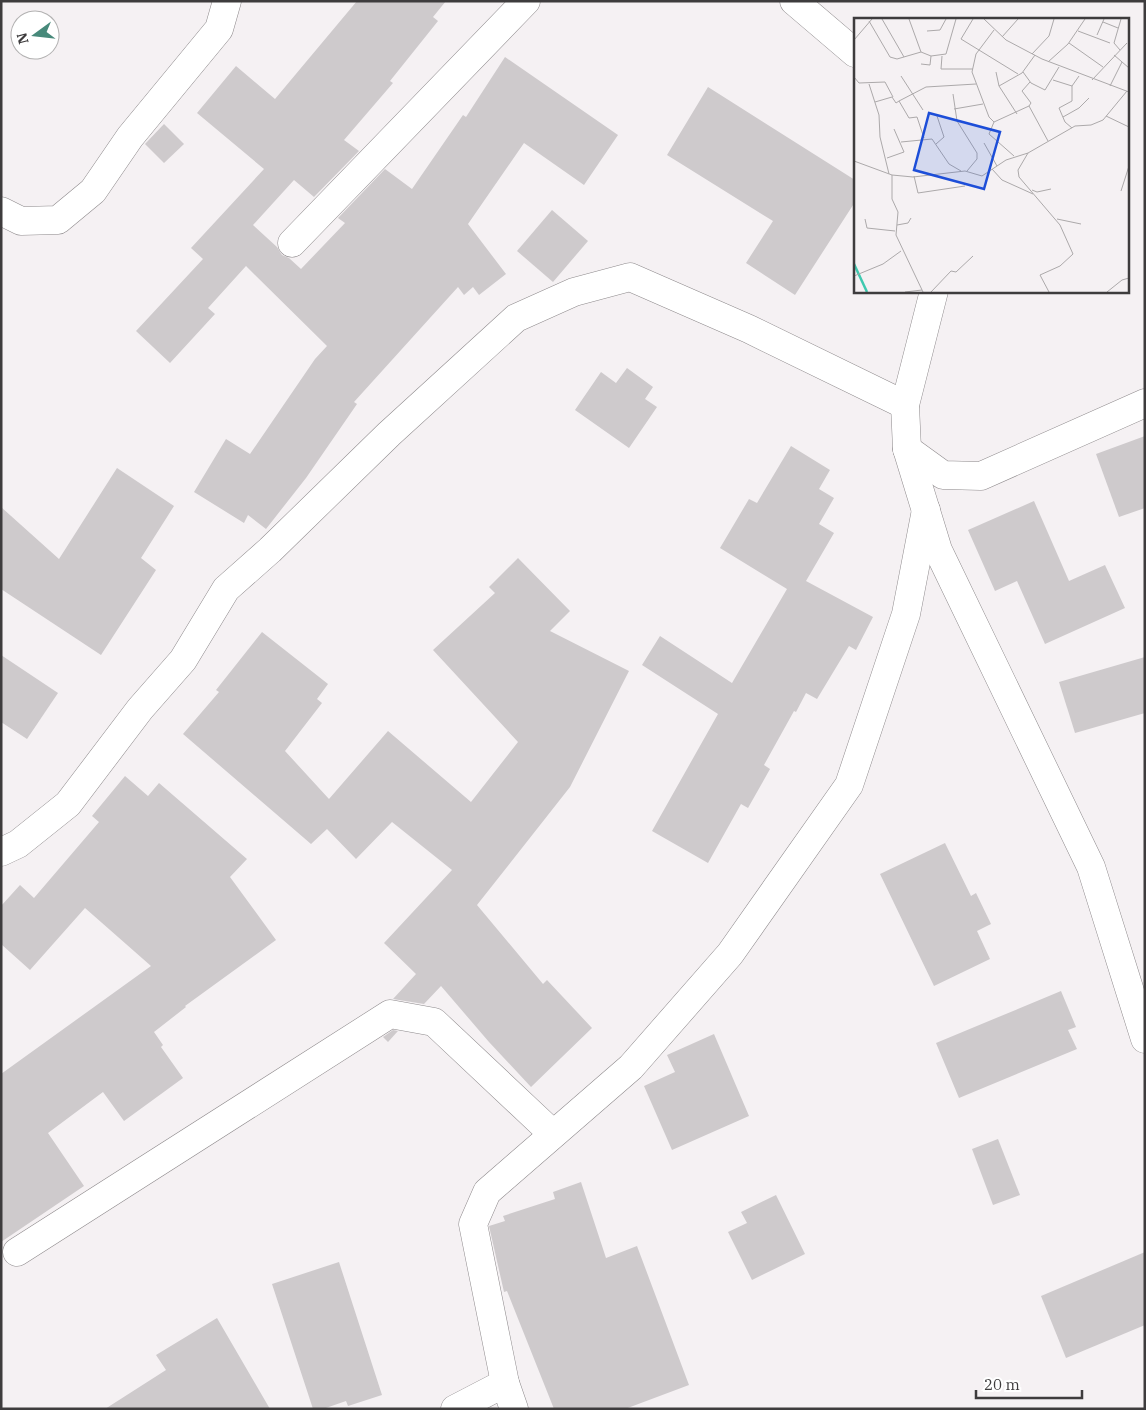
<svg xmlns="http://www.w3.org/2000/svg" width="1146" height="1410" font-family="'IBM Plex Serif',serif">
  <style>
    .building { fill: #cecacc }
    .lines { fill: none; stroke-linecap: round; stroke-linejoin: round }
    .street-casing { stroke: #8e8a8c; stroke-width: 29 }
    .street { stroke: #fff; stroke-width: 28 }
    .inset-river { fill: none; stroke: #3ec9af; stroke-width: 2.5 }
    .inset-road { fill: none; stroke: #aca9aa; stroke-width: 1 }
    .view { fill: #1d4ed8; fill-opacity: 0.15; stroke: #1d4ed8; stroke-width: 2.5 }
    .inset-edge { fill: none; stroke: #3e3c3d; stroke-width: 2.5 }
  </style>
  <rect width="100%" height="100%" fill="#f5f1f3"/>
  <g class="building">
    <path d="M357 1H446L433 17 438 21 390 81 393 83 344 140 359 151 314 197 294 180 253 225 277 247 282 255 289 258 301 269 345 223 338 218 385 169 412 189 463 115 466 117 505 57 618 135 584 185 524 143 468 224 506 274 479 295 473 287 464 295 458 287 354 402 357 404 306 478 266 529 248 515 244 523 194 492 226 439 250 454 315 359 327 346 246 266 208 308 215 314 170 363 136 331 203 259 191 248 264 169 197 113 236 66 275 99Z"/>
    <path d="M708 87 855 180V202L795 295 746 263 773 221 667 155Z"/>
    <path d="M164 124 184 144 164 163 145 144Z"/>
    <path d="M552 210 588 241 553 282 517 251Z"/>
    <path d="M627 368 653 387 645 399 657 407 629 448 575 410 601 372 616 383Z"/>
    <path d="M1145 436V508L1119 517 1096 454Z"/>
    <path d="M791 446 830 470 819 489 834 498 819 524 834 533 806 581 873 617 856 650 849 646 817 699 806 693 796 712 794 711 764 765 770 769 748 808 741 804 708 863 652 831 718 714 642 665 660 636 732 683 787 589 720 548 749 499 757 503Z"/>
    <path d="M117 468 174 506 141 558 156 570 101 655 1 589V507L59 559Z"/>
    <path d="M1034 501 1069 581 1105 565 1125 608 1045 644 1017 581 995 591 968 530Z"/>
    <path d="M518 558 570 611 550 631 629 671 570 787 477 905 543 984 547 980 592 1028 531 1087 489 1042 441 986 424 1004 393 999 416 974 384 943 452 870 392 822 356 859 327 829 311 844 183 734 219 692 216 690 262 632 328 684 317 699 322 703 285 751 329 799 388 731 471 802 518 742 433 650 495 593 489 587Z"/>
    <path d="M1 655 58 693 27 739 1 722Z"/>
    <path d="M1145 657V713L1075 733 1059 682Z"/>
    <path d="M125 776 148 796 159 783 247 859 230 877 276 940 185 1006 186 1007 154 1032 163 1045 161 1047 183 1078 124 1121 103 1092 48 1133 84 1186 1 1242V1074L151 966 85 908 30 970 1 944V906L20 885 34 898 99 822 92 816Z"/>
    <path d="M945 843 971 896 976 893 991 924 977 931 990 959 934 986 880 874Z"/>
    <path d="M1061 991 1076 1027 1068 1030 1077 1049 959 1098 936 1043Z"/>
    <path d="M393 1030 398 1031 388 1042 383 1037Z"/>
    <path d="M714 1034 749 1116 672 1150 644 1086 675 1072 667 1055Z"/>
    <path d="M998 1139 1020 1195 993 1205 972 1149Z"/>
    <path d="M581 1182 606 1258 637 1246 689 1385 625 1409H554L507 1291 504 1292 489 1226 505 1221 503 1216 555 1199 553 1192Z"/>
    <path d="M776 1195 805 1254 752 1280 728 1232 747 1223 741 1212Z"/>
    <path d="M1145 1252V1325L1066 1358 1041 1296Z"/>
    <path d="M339 1262 382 1395 348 1406 346 1401 323 1409H313L272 1284Z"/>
    <path d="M217 1318 270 1409H105L166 1370 156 1355Z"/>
  </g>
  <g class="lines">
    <g class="street-casing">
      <g id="street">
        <path d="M794 1 855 53"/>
        <path d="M1 211 21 221 58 220 93 191 130 137 219 29 227 1"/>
        <path d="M292 243 526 1"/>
        <path d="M934 291 905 405 907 449 938 550 1091 867 1145 1039"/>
        <path d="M907 449 943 475 981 476 1145 403"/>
        <path d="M1 852 18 844 68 804 140 709 183 660 226 589 270 550 389 434 516 318 574 292 630 277 749 329 905 405"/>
        <path d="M17 1252 390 1014 434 1022 553 1134"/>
        <path d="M455 1409 505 1383"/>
        <path d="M514 1409 505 1383 473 1224 487 1192 631 1067 730 954 849 785 906 614 926 510"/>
      </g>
    </g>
    <use href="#street" class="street"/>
  </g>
  <g transform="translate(854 18)">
    <rect width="275" height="275" fill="#f5f1f3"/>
    <path class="inset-river" d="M0 246 13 274"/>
    <path class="inset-road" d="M28 1 50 39M119 1 107 21 164 56M130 1 152 22 188 41 275 74M15 3 36 39 43 41 67 34 55 1M249 4 264 10M140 12 122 36 118 54 135 99 140 104 175 88 194 123M73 13 86 12 92 1M224 13 256 25M243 17 250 1M148 19 164 1M0 22 18 1M215 25 249 49M266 32 260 25 267 1M67 34 77 38 92 36 102 1M178 36 195 18 200 1M260 37 275 50M88 38 87 51H119M194 44 214 26 231 1M67 46 76 47 77 38M142 54 145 68 168 55 181 37M169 54 177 65 191 72 205 49M47 58 69 92M0 59 5 65 31 64 39 79M199 62 218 68M238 62 273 25M15 66 25 97 26 119 35 156M145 68 163 96M256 68 268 44M99 76 103 103 123 135V141L113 153M45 83 72 69 122 66M21 84 38 79 42 85 45 83 55 100 63 99 70 120M175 88 177 85 168 73 176 64M100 91 129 86M252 98 275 109M209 99 225 90 235 80M140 104 135 116 160 138M218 110 211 104 205 90 218 83V68L225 58M47 124 78 121 95 146 107 153M130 125 143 148M82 126 90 119 83 98M174 135 164 152 165 159 206 207 219 236 206 248 186 257 195 274M33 140 50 134 40 111M0 143 38 157 59 159 111 153 128 158 152 142 174 135 221 108 237 107 249 102 273 73M138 151 148 162 179 176M38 157V181L44 194 42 217 69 274M60 158 64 175 111 168M178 172 183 174 197 171M267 173 275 148M11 201 13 210 41 213M203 201 227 206M43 207 54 205 57 200M0 258 29 246 47 233M51 274 68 272M77 274 97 253 102 254 119 238M253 274 268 262 275 260"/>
    <path class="view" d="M75 95 146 114 130 171 60 152Z"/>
    <rect width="275" height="275" class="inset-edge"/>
  </g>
  <rect width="1146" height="1410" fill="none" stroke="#3e3c3d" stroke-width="5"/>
  <g transform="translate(35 35) rotate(255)"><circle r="24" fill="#ffffff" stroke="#b2b1b1"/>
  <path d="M0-4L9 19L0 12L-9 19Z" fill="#47897a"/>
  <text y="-8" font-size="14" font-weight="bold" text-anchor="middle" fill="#3e3c3d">N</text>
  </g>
  <path d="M976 1390v8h106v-8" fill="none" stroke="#3e3c3d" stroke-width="2.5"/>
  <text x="984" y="1390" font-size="15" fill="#3e3c3d" stroke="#ffffff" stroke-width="4" paint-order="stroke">20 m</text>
</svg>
